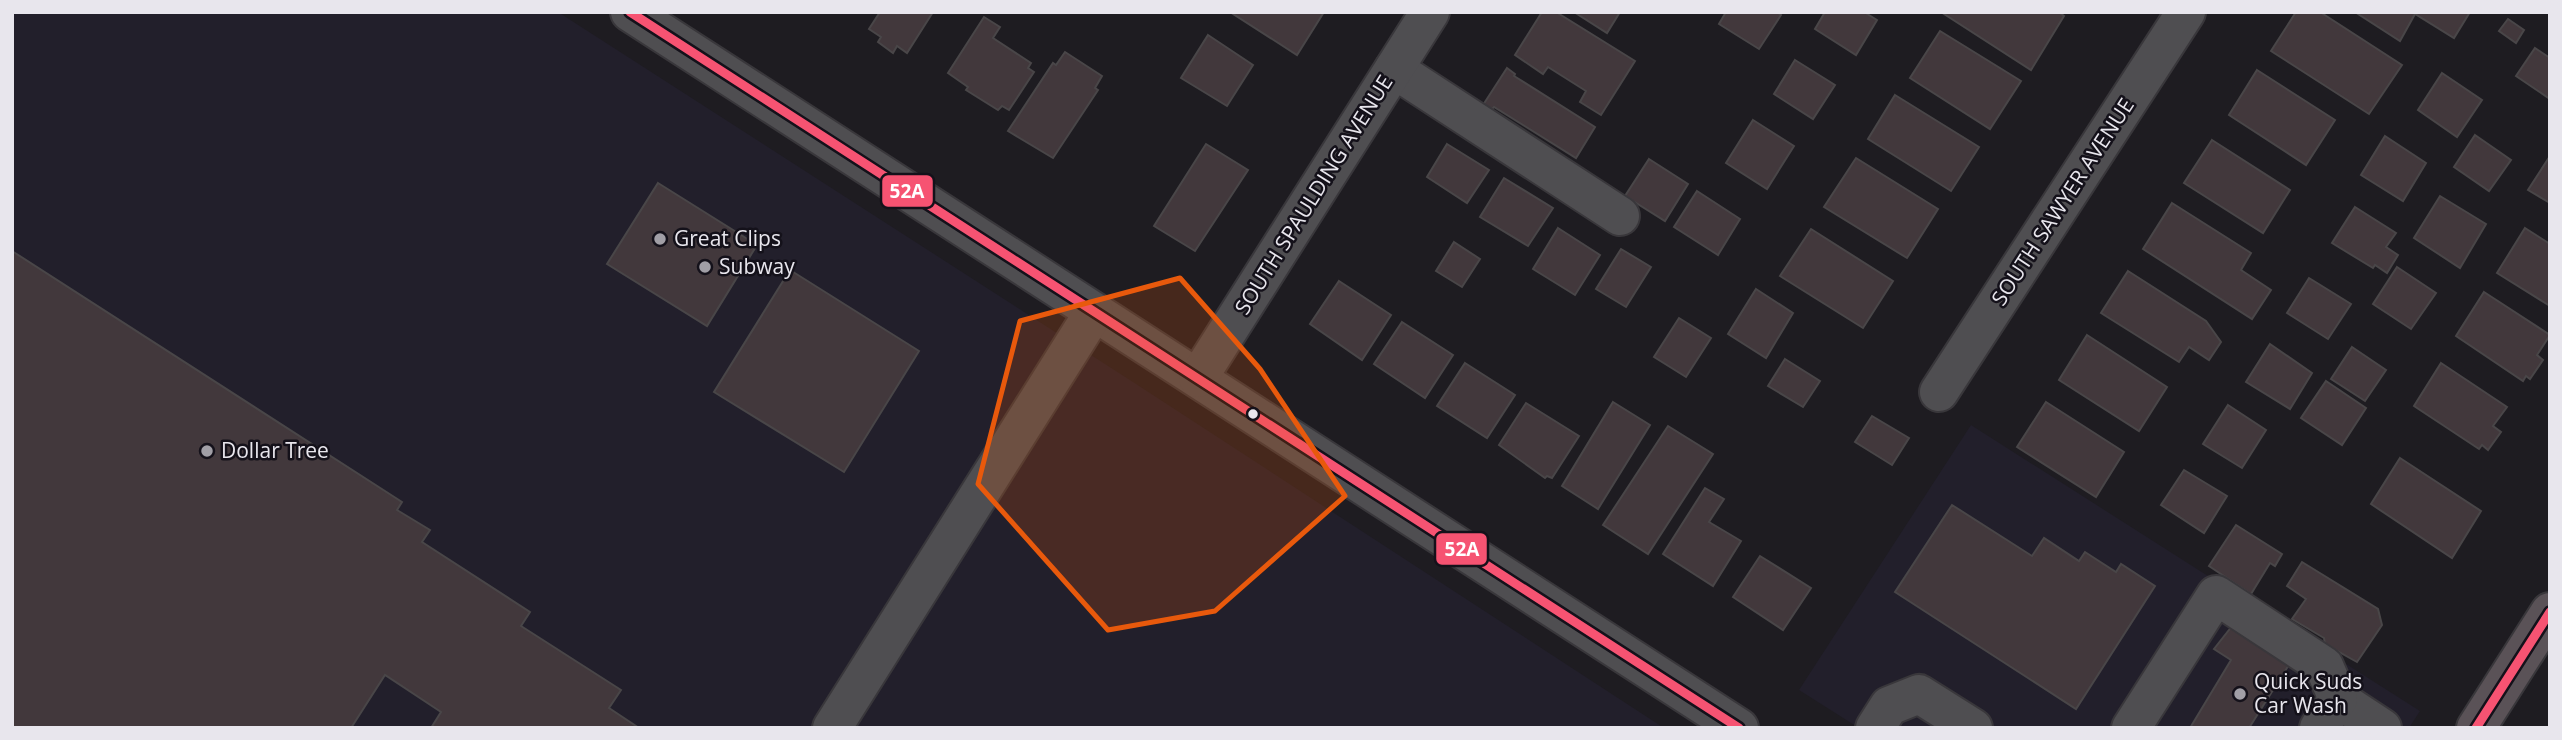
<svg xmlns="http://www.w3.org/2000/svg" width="2562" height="740" font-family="'Open Sans',sans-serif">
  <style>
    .built { fill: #221f2b }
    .building { fill: #42383c; stroke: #494648; stroke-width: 2 }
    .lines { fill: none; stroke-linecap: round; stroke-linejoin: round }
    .minor-casing { stroke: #39373b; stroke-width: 42 }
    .major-casing { stroke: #39373b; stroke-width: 42 }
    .minor { stroke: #4f4e51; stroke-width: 38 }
    .major { stroke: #5a5257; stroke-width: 38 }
    .bus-1-casing { stroke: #14111a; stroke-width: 14 }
    .bus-1 { stroke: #f65372; stroke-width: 9 }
    .marked { fill: #e8590c; fill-opacity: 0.2; stroke: #e8590c; stroke-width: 5; stroke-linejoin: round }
    .poi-dot { fill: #a19fa6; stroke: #14111a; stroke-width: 2.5 }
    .bus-dot { fill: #e8e6ed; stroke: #14111a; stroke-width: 2.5 }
    .labels { text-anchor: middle; stroke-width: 5; stroke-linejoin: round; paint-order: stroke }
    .street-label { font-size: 21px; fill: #e8e6ed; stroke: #14111a }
    .poi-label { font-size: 21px; fill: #e8e6ed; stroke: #14111a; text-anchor: start }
    .line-badge { stroke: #14111a; stroke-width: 2.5 }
    .badge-label { font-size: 19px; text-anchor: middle; font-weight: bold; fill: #fff }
  </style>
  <rect width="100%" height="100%" fill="#1e1c21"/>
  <g class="built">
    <path d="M12 12H558L1133 382 1664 728H12Z"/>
    <path d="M1971 425 2420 711 2409 728H1859L1799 690Z"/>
  </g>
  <g class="building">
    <path d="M880 12H933L907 53 897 46 893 53 878 42 881 37 869 29Z"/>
    <path d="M1230 12H1324L1297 55Z"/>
    <path d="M1542 12H1556L1635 61 1601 115 1580 102 1586 91 1548 67 1543 74 1515 55Z"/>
    <path d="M1574 12H1620L1607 33Z"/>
    <path d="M1726 12H1777L1781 15 1759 49 1719 24Z"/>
    <path d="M1825 12H1864L1877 20 1856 55 1815 29Z"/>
    <path d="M1941 12H2059L2064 16 2031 70Z"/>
    <path d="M2296 12H2320L2402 65 2369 114 2271 51Z"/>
    <path d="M2355 12H2470L2454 38 2415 14 2400 41Z"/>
    <path d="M984 17 1000 27 993 38 1031 63 1028 68 1034 72 1009 110 1002 106 998 110 966 90 968 87 948 73Z"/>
    <path d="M2508 19 2524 30 2516 43 2499 31Z"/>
    <path d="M1940 31 2021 81 1990 129 1910 78Z"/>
    <path d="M1208 35 1253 65 1227 106 1181 78Z"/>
    <path d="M2535 48 2550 58V99L2516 76Z"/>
    <path d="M1065 52 1102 76 1095 88 1098 90 1053 158 1008 131 1053 63 1056 65Z"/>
    <path d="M1795 60 1835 85 1813 119 1774 94Z"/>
    <path d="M1507 68 1515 74 1514 76 1595 127 1576 158 1494 107 1492 109 1483 105Z"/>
    <path d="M2257 70 2335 120 2306 165 2229 115Z"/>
    <path d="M2442 73 2482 100 2457 137 2418 110Z"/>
    <path d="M1895 95 1979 147 1951 191 1868 139Z"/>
    <path d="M1753 120 1794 146 1767 189 1726 163Z"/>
    <path d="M2475 135 2511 160 2489 191 2454 167Z"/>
    <path d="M2385 136 2426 163 2403 201 2361 175Z"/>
    <path d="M2212 140 2290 190 2263 233 2184 183Z"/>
    <path d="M1206 144 1248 170 1195 251 1154 226Z"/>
    <path d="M1447 144 1489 170 1467 203 1427 177Z"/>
    <path d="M2550 156V203L2528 190Z"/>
    <path d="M1856 158 1938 209 1907 258 1824 207Z"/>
    <path d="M1649 159 1688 184 1665 221 1625 196Z"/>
    <path d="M1504 178 1553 208 1528 246 1480 217Z"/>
    <path d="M658 183 757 245 707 326 607 264Z"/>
    <path d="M1697 191 1740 219 1718 255 1674 227Z"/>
    <path d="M2440 196 2486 224 2460 268 2414 238Z"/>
    <path d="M2172 203 2251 253 2241 270 2271 290 2252 319 2143 249Z"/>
    <path d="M2355 207 2396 233 2386 247 2398 255 2387 273 2375 265 2373 268 2332 243Z"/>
    <path d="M1558 228 1600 255 1575 295 1533 269Z"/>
    <path d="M2525 228 2550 244V306L2497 273Z"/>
    <path d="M1811 229 1893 281 1863 328 1780 276Z"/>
    <path d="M1454 242 1480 259 1462 287 1436 271Z"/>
    <path d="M1621 249 1651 267 1626 307 1596 289Z"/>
    <path d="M12 251 402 502 397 510 430 530 422 542 530 612 521 626 621 690 609 708 639 728H431L441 712 385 675 351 728H12Z"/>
    <path d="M2397 267 2436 293 2411 329 2373 304Z"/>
    <path d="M790 270 919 351 844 472 714 392Z"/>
    <path d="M2128 271 2206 321 2221 342 2209 360 2189 347 2179 362 2101 313Z"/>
    <path d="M2309 278 2351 304 2328 339 2287 313Z"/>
    <path d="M1339 281 1391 315 1362 360 1310 324Z"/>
    <path d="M1756 289 1793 313 1766 358 1728 334Z"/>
    <path d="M2484 292 2550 335 2537 355 2543 360 2530 379 2526 376 2523 381 2456 336Z"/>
    <path d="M1679 318 1711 338 1686 377 1654 357Z"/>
    <path d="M1402 322 1453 355 1425 398 1374 364Z"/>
    <path d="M2087 335 2167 387 2139 431 2059 380Z"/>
    <path d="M2270 344 2312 373 2290 409 2246 382Z"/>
    <path d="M2352 347 2386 370 2365 401 2331 379Z"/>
    <path d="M1785 359 1820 381 1803 407 1768 386Z"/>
    <path d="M1465 363 1515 395 1487 438 1437 406Z"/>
    <path d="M2441 363 2507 407 2493 426 2501 432 2488 450 2482 445 2479 449 2414 406Z"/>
    <path d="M2326 381 2366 408 2342 445 2301 418Z"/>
    <path d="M1613 402 1650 425 1598 509 1562 486Z"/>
    <path d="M2046 402 2124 452 2096 497 2017 447Z"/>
    <path d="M1526 403 1579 436 1552 478 1547 476 1545 478 1499 445Z"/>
    <path d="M2228 405 2266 430 2242 468 2203 444Z"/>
    <path d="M1872 416 1909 438 1892 465 1855 442Z"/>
    <path d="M1668 426 1713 454 1648 554 1603 525Z"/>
    <path d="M2400 458 2481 511 2452 558 2371 504Z"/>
    <path d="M2184 470 2227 496 2204 533 2161 505Z"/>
    <path d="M1705 488 1724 499 1709 522 1741 541 1713 586 1663 554Z"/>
    <path d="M1952 505 2032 556 2044 538 2079 561 2085 552 2116 572 2121 564 2155 586 2076 709 1895 592Z"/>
    <path d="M2236 525 2282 554 2275 566 2270 563 2251 594 2209 566Z"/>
    <path d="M1760 556 1811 588 1783 630 1733 597Z"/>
    <path d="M2302 562 2378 609 2382 625 2357 662 2325 644 2324 638 2292 619 2306 599 2287 586Z"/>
    <path d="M2236 621 2292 660 2249 728H2190L2231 660 2214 649Z"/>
  </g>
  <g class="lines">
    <g class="minor-casing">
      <g id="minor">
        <path d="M630 12 1739 728"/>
        <path d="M1394 69 1620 216"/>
        <path d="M1198 378 1430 12"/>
        <path d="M1939 392 2186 12"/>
        <path d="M832 728 1094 312"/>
        <path d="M1875 728 1889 706 1919 694 1973 728"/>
        <path d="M2131 728 2216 595 2324 666 2338 699 2382 728"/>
        <path d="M2319 728 2338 699"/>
      </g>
    </g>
    <g class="major-casing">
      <path id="major" d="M2476 728 2550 612"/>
    </g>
    <use href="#minor" class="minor"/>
    <use href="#major" class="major"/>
    <g class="bus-1-casing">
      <g id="bus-1">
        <path d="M630 12 1739 728"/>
        <path d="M2476 728 2550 612"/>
      </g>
    </g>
    <use href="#bus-1" class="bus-1"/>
  </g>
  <path class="marked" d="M1180 278 1260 369 1345 496 1215 611 1108 630 978 484 1020 321Z"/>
  <g class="poi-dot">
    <circle cx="660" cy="239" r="7"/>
    <circle cx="705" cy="267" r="7"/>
    <circle cx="207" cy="451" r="7"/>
    <circle cx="2240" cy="694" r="7"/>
  </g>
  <circle class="bus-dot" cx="1253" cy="414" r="6"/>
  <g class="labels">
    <g class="street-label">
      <text transform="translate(1314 195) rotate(-58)" y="7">SOUTH SPAULDING AVENUE</text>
      <text transform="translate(2063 202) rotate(-57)" y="7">SOUTH SAWYER AVENUE</text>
    </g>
    <g class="poi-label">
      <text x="674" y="246">Great Clips</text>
      <text x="719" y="274">Subway</text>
      <text x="221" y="458">Dollar Tree</text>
      <text x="2254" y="689">Quick Suds<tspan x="2254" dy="24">Car Wash</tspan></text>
    </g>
  </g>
  <g class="line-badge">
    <rect x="881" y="174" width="53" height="34" rx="7" fill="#f65372"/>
    <rect x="1435" y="532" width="53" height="34" rx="7" fill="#f65372"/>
  </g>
  <g class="badge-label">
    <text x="907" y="198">52A</text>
    <text x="1462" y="556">52A</text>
  </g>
  <rect width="2562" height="740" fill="none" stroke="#e8e6ed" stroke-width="28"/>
</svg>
